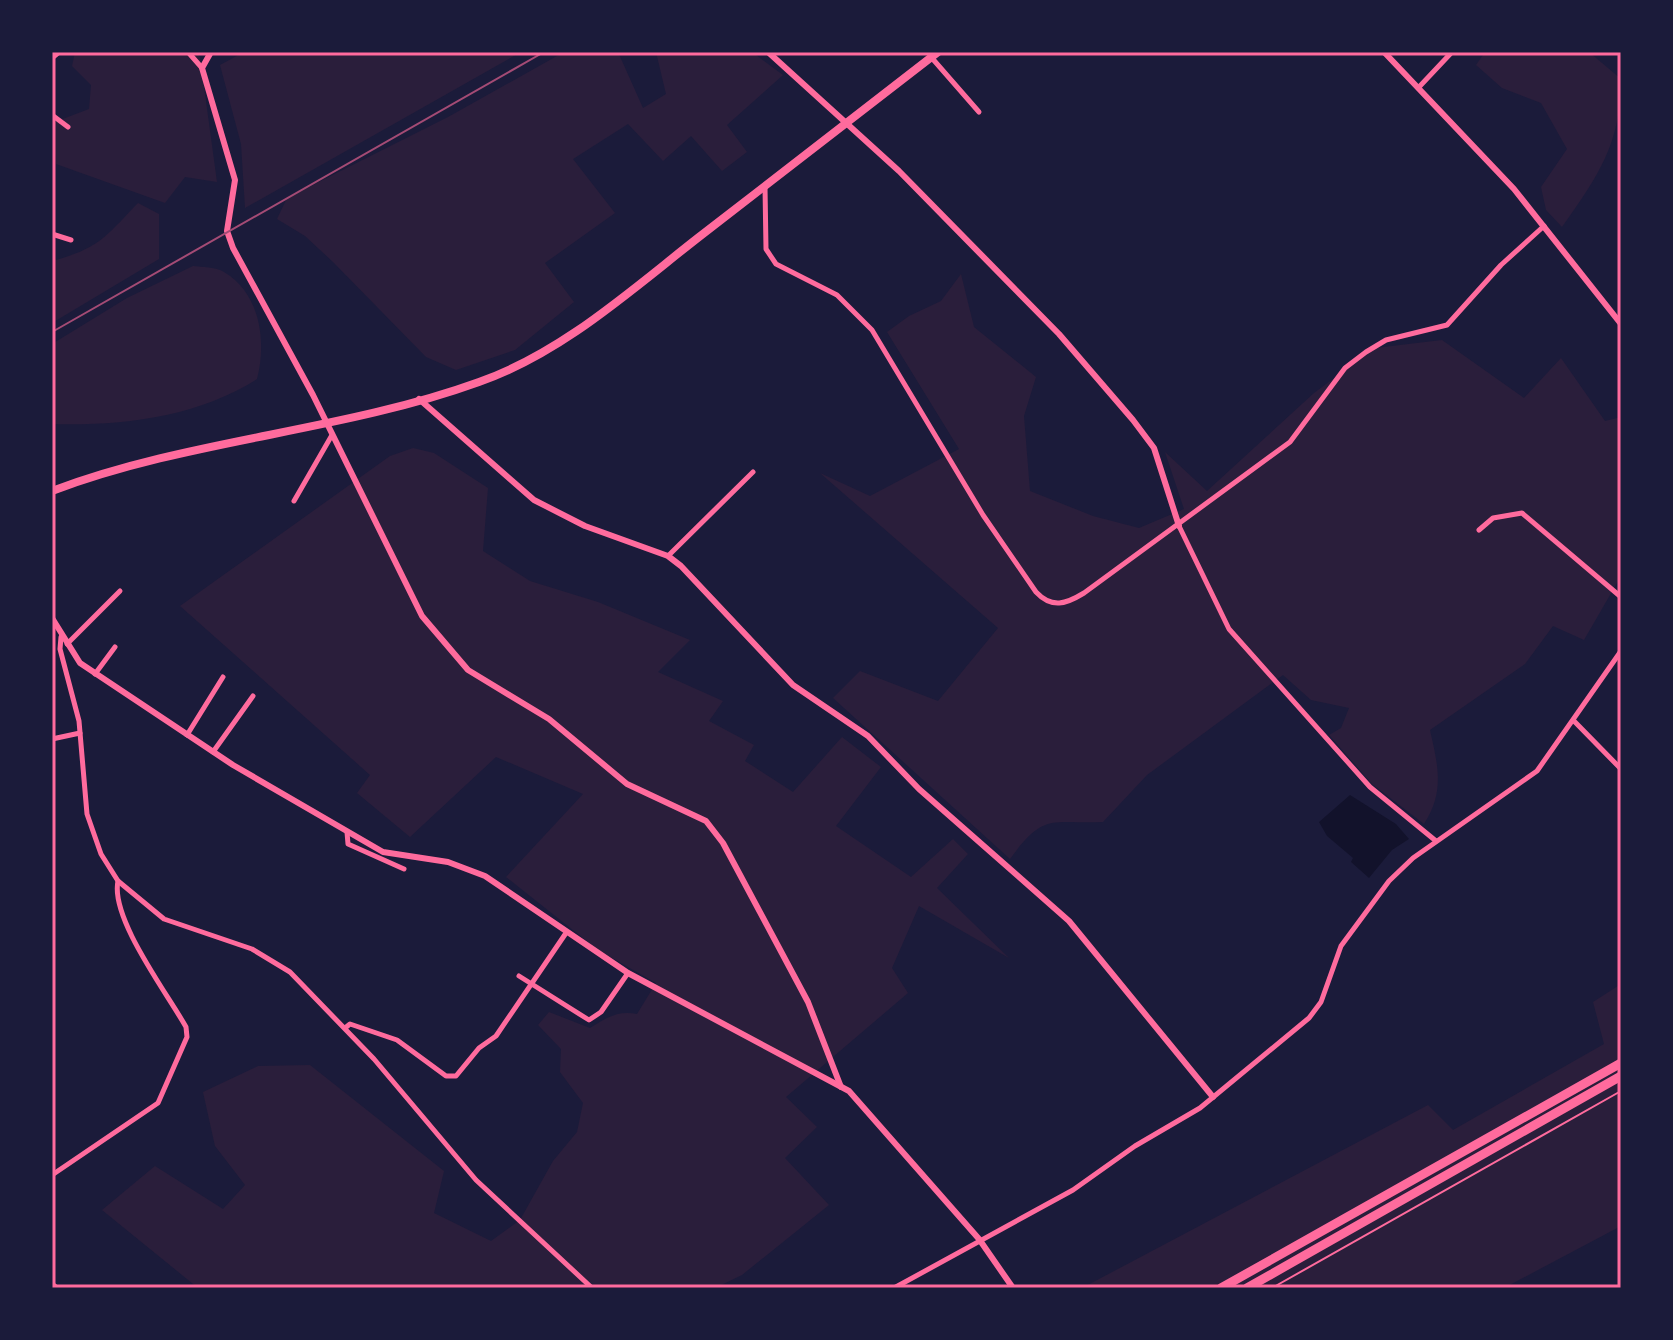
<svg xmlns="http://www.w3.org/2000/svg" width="1673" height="1340" font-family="'Nunito Sans',sans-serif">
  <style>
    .green { fill: #2a1e3b }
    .water { fill: #12122b }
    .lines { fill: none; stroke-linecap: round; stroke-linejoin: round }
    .path { stroke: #ff6b9d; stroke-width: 2 }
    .minor { stroke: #ff6b9d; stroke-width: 5 }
    .tertiary { stroke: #ff6b9d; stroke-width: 6 }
    .trunk { stroke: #ff6b9d; stroke-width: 8 }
    .motorway { stroke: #ff6b9d; stroke-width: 9 }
    .rail { stroke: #a44b75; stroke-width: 2 }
    .neatline { fill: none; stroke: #ff6b9d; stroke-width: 3 }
  </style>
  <rect width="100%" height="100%" fill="#1b1b3a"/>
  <g class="green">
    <path d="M75 52H195L200 57 217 182 185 177 165 203 56 164 52 123 89 109 91 85 72 66Z"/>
    <path d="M244 52H521L245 208 241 144 220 65Z"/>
    <path d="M564 52H618L643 108 666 94 656 52H752L783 75 727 125 747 152 722 171 691 136 663 161 628 124 573 159 615 213 545 263 574 302 515 350 456 370 426 357 333 262 305 236 277 219 287 198 448 117Z"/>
    <path d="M1485 52H1589L1621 79C1621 144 1598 176 1562 227L1546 210 1541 187 1567 149 1541 103 1502 88 1476 65Z"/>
    <path d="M138 203 159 214V259L52 323V254L56 260C101 247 106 236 138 203Z"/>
    <path d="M193 266C202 267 216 267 224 272 260 293 267 341 257 379 197 417 122 426 52 424V344L127 298Z"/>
    <path d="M961 274 974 327 1036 377 1024 416 1030 491 1093 516 1139 528 1184 509 1165 452 1207 491 1314 393 1375 348 1442 340 1524 398 1561 358 1605 421 1621 417V576L1584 640 1553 626 1525 664 1430 730C1438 766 1445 791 1424 824L1372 784 1329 735 1341 728 1349 708 1311 700 1283 675 1147 775 1103 822C1050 824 1044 812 1010 859L833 698 860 671 938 701 998 628 820 473 870 496 959 449 887 332 909 316 941 301Z"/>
    <path d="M413 448 434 453 488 488 483 551 530 581 598 602 690 640 658 672 723 701 709 721 754 745 745 761 793 792 842 737 881 767 836 826 911 877 953 839 968 854 937 888 1009 958 919 906 892 968 908 993 786 1097 817 1127 785 1158 829 1205 742 1275 715 1288H198L102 1210 155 1166 223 1209 245 1185 215 1146 203 1092 258 1066 310 1065 444 1171 434 1213 491 1241 520 1220 553 1161 577 1132 583 1103 560 1072 561 1049 538 1025 549 1012 590 1028C606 1018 618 1010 637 1014L656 983 598 950 506 877 583 794 496 757 410 837 357 793 370 775 180 606 390 456Z"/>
    <path d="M1621 984V1226L1504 1288H1082L1428 1105 1453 1130 1604 1044 1593 1002Z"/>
  </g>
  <path class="water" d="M1350 795 1396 824 1409 839 1392 850 1369 878 1351 862 1353 858 1327 836 1319 822Z"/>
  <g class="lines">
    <path class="path" d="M1272 1288 1621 1091"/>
    <g class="minor">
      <path d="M188 52 202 68"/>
      <path d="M931 57 979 112"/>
      <path d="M52 58 59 52"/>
      <path d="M1420 86 1452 52"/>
      <path d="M52 115 68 127"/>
      <path d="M765 187 766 249 776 264 837 295 872 330 983 515 1036 592C1052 609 1066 604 1084 593L1290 442 1345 368 1366 352 1386 340 1447 325 1501 265 1544 226"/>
      <path d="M52 234 71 240"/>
      <path d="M294 501 332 435"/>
      <path d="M1179 526 1229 629 1370 787 1436 841"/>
      <path d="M1479 530 1493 518 1522 513 1621 597"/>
      <path d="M668 556 753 472"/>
      <path d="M61 637 60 649 79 721 87 814 101 854 118 881 164 919 252 949 290 972 374 1059 476 1180 592 1288"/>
      <path d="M67 644 120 591"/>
      <path d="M95 674 115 647"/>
      <path d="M1574 721 1621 769"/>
      <path d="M187 735 223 677"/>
      <path d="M52 739 80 733"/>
      <path d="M213 752 253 696"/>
      <path d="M347 832 348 844 404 869"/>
      <path d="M519 976 589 1020 601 1012 628 973"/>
      <path d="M345 1028 350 1024 397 1040 446 1076H456L479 1048 496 1036 566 933"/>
      <path d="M52 1175 158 1103 187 1037 186 1027C167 993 110 918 118 881"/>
      <path d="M52 1284 57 1288"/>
      <path d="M894 1288 1073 1190 1135 1146 1200 1108 1309 1018 1321 1002 1341 946 1389 881 1413 858 1537 771 1621 651"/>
    </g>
    <g class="tertiary">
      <path d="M211 52 202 68 235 180 227 231 233 248 313 395 422 616 468 670 549 719 627 784 706 821 723 843 808 1002 841 1087"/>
      <path d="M768 52 899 171 1059 334 1133 420 1154 448 1179 526"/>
      <path d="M1384 52 1514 189 1621 324"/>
      <path d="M419 399 534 500 585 526 668 556 681 566 793 685 868 736 919 789 1069 921 1213 1097"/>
      <path d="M52 618 80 663 233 765 383 852 448 862 485 876 628 973 849 1091 979 1239 1013 1288"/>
    </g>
    <path class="trunk" d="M52 491C189 439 341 432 479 382 562 353 631 290 699 237 779 175 859 113 938 52"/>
    <g class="motorway">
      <path d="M1221 1288 1621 1063"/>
      <path d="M1247 1288 1621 1076"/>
    </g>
    <path class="rail" d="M52 332 544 52"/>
  </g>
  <rect width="1673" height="1340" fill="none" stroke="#1b1b3a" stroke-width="108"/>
  <rect x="54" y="54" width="1565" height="1232" class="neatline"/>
</svg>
